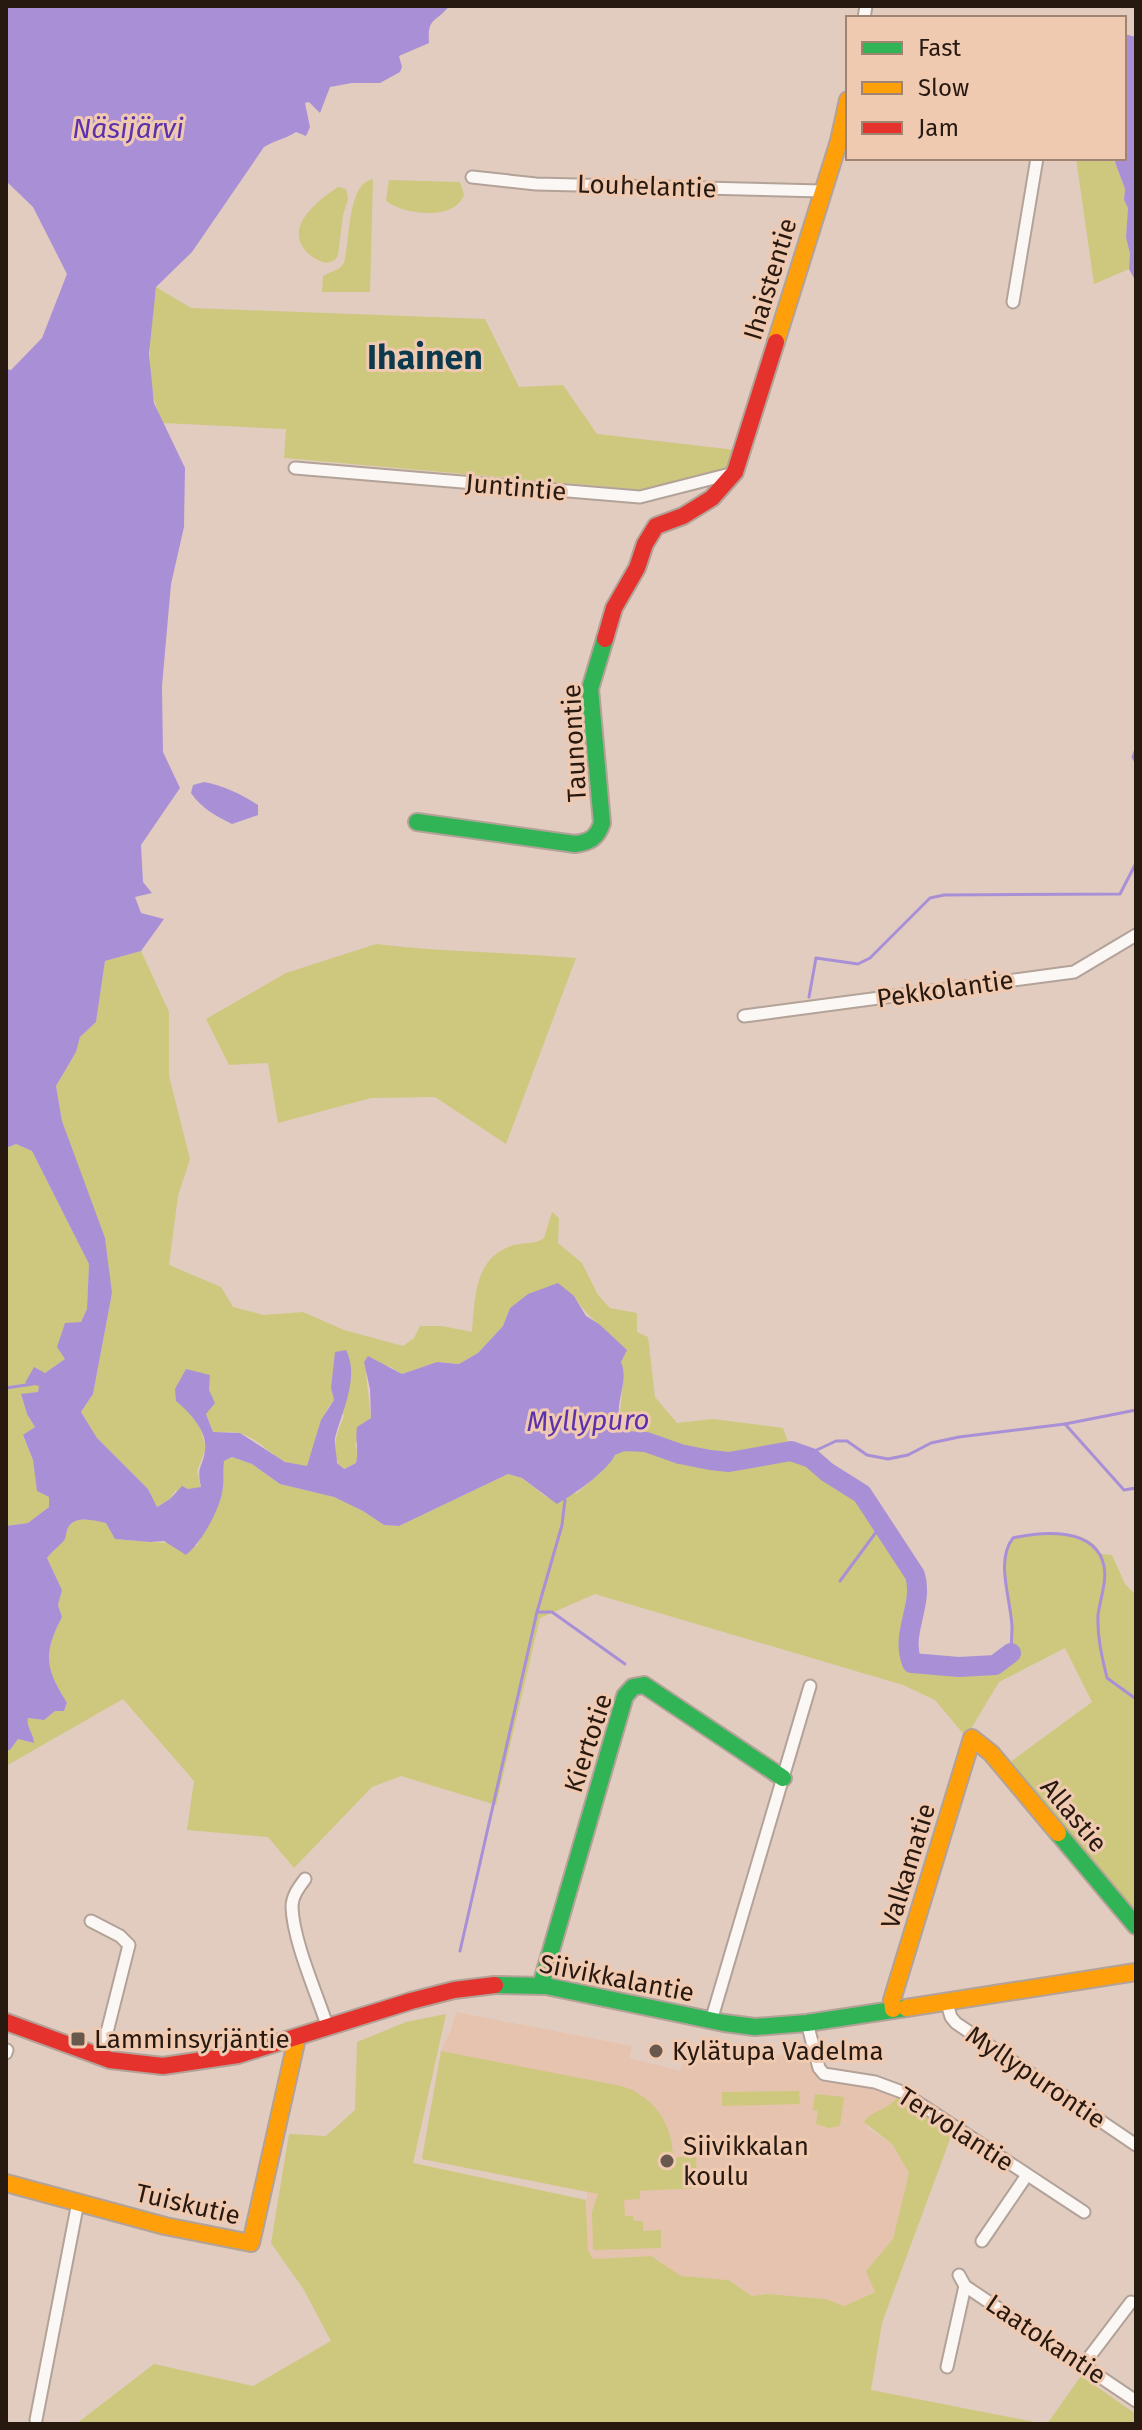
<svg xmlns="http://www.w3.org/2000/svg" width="1142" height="2430" font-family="'Fira Sans',sans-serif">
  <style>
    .built { fill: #e6c3ae }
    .green { fill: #cdc87e }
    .water { fill: #a990d6 }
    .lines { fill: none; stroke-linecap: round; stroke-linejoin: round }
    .stream { stroke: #a990d6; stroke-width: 3 }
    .river { stroke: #a990d6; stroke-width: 20 }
    .street-casing { stroke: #b2a298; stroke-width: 15 }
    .fast-casing { stroke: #b2a298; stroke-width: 20 }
    .slow-casing { stroke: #b2a298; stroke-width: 20 }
    .jam-casing { stroke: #b2a298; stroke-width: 20 }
    .street { stroke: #fbf7f5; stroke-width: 11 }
    .fast { stroke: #30b455; stroke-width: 16 }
    .slow { stroke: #ff9f0a; stroke-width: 16 }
    .jam { stroke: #e5322d; stroke-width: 16 }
    .poi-dot { fill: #68584d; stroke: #f0c9b1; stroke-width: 3 }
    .labels { text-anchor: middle; stroke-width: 6; stroke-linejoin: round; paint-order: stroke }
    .street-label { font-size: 26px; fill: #271910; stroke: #f0c9b1 }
    .poi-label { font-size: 26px; fill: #271910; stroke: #f0c9b1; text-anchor: start }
    .water-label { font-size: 28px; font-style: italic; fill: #5b31ad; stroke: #f0c9b1 }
    .district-label { font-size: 34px; font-weight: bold; fill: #0b394e; stroke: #f0c9b1 }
  </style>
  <rect width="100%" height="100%" fill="#e2ccbf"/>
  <path class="built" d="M456 2012 632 2046 629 2058 680 2071 691 2051 702 2052 703 2060 806 2054 819 2081 825 2083 845 2081 866 2085 898 2096 892 2106 867 2117 868 2128 893 2145 909 2173 893 2239 866 2271 875 2291 844 2306 826 2299 768 2294 752 2296 728 2280 681 2276 651 2256 593 2259 588 2250 587 2192 422 2159 441 2051 451 2030Z"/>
  <g class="green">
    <path d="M1076 158H1107L1115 162 1125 189 1124 200 1128 208 1126 237 1130 254 1129 269 1094 284Z"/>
    <path d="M373 179 370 292H322L323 276 340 268 344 263C350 242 347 183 373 179Z"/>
    <path d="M389 180 460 182 464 195C454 221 404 215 386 201Z"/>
    <path d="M338 187 346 189 348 199 343 215 338 255 335 260 326 263C317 261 310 256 304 249 286 224 319 200 338 187Z"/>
    <path d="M156 287 191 308 485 319 519 387 563 385 597 434 736 450 727 468 644 490 284 458 286 429 163 423C142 380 151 333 156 287Z"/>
    <path d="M376 944C442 952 509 952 576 958L506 1144 435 1097 371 1098 278 1123 268 1063 229 1065 206 1019 286 973Z"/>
    <path d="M141 951 169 1012V1076L190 1159 178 1196 169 1265 221 1287 233 1307 264 1315 303 1312 344 1330 403 1346 414 1338 420 1326H442L472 1332C475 1297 474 1257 514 1245 525 1242 534 1245 544 1238L552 1212 559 1218 558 1243 582 1263 598 1295 610 1308 637 1313V1332L648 1337 655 1397 677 1423 713 1419 783 1428 791 1451 811 1458 827 1472 862 1494 915 1575C924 1605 900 1633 912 1663L959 1667 995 1665 1010 1653C1011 1645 1012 1636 1012 1627 1011 1599 995 1562 1013 1538 1032 1533 1077 1529 1092 1543 1096 1546 1098 1550 1100 1554L1112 1555 1125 1584 1136 1595V1912L1009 1763 1092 1702 1065 1648 999 1682 966 1737 935 1700 903 1685 595 1594 540 1618 496 1805 401 1776 372 1787 294 1868 268 1837 187 1830 194 1781 123 1699 6 1766V1750H10L18 1739 33 1743C34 1733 26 1727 28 1718L44 1720 55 1711H64L67 1704C45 1668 43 1654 62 1617L58 1605 62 1590 47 1558C52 1551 61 1545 65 1538 67 1533 66 1531 69 1526 78 1515 95 1521 107 1523L115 1539C143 1542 170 1542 197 1546L223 1489 224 1461 232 1457 252 1464 280 1484 334 1497 363 1511 384 1525 399 1526 508 1474 522 1478 546 1497 577 1493 603 1470 616 1454 623 1383 621 1362 626 1350C607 1330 588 1319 574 1296L528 1294 510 1308 503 1326 478 1353 459 1364 437 1362 402 1374 389 1366 366 1374 371 1418 355 1444 358 1454 356 1463 343 1469C328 1455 337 1433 344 1416L331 1388 334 1400C318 1419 317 1443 307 1466 276 1467 265 1440 239 1433 232 1431 221 1432 213 1432L206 1414 210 1376 186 1370 190 1412 200 1427 206 1448 197 1471 201 1488 175 1491 170 1499 156 1507 148 1489 97 1438 81 1412 93 1394 112 1293 107 1266 62 1121 56 1086 76 1052 80 1037 96 1022 105 961Z"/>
    <path d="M16 1144 32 1151 89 1264 87 1309 65 1359 45 1373 38 1392 21 1395 27 1414 35 1427 23 1436 33 1460 37 1490 49 1497V1507L28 1523 6 1526V1148Z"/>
    <path d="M446 2014 413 2163 586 2200 588 2250 593 2259 651 2256 681 2276 728 2280 752 2296 768 2294 826 2299 844 2306 875 2292 866 2271 893 2239 909 2173 893 2145 864 2122C873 2109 888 2111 898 2096L953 2131 882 2323 871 2390 1045 2424H76L154 2364 253 2386 331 2341 304 2290 271 2243 289 2134 326 2136 355 2110 357 2042 406 2022Z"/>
    <path d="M441 2051 621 2086C654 2096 673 2124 673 2158L696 2155 697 2188 640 2191V2199L624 2200 625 2216H633L634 2221H643V2231L661 2230V2248L593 2250 592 2212 598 2194 422 2159Z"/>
    <path d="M799 2091 800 2104 722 2106V2092Z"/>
    <path d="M815 2094 844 2097 840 2126 829 2128 816 2124 818 2111 813 2110Z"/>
    <path d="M1081 2376 1136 2414V2424H1047Z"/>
  </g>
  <g class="water">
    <path d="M6 6H449C436 23 427 17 429 43L399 56 402 67 400 72 380 83H352L330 87 320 113 309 102 305 103 310 127 306 136 296 132C286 139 275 140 264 147L192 252 156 287 149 354 154 403 185 468 184 527 171 584 162 686 163 752 180 788 141 845 143 882 152 893 135 897 141 913 164 919 141 951 105 961 96 1022 80 1037 76 1052 56 1086 62 1121 105 1238 112 1293 93 1394 81 1412 97 1438 148 1489 157 1507 170 1499 182 1486 188 1489 201 1487C196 1465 203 1468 205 1450 208 1431 189 1412 176 1401L175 1389 186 1369 210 1375 209 1390 215 1403 206 1414 213 1432 240 1433 285 1462 307 1466 321 1420 334 1400 331 1388 335 1352 346 1350C360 1377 342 1411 335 1438 334 1445 337 1455 337 1463L344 1469 356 1463C359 1452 355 1440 357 1427L371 1418 370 1389 364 1362 368 1356 402 1374 437 1362 459 1364 478 1353 503 1326 510 1308 528 1294 558 1283 574 1296 586 1316 599 1324 627 1350 621 1362C627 1376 621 1391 619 1406 618 1420 620 1435 617 1450 613 1468 573 1495 557 1504L522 1478 508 1474 399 1526 384 1525 363 1511 334 1497 280 1484 252 1464 232 1457 224 1461C223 1470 224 1479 223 1487 221 1508 202 1542 186 1555L164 1541 150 1542 115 1539 106 1523C95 1521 78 1515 69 1526 66 1531 67 1533 65 1539 61 1545 52 1551 47 1558L62 1590 58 1605 62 1617C43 1654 45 1668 67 1703L64 1711H55L44 1720 28 1718C26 1727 34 1734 34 1743L18 1739 10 1750H6V1526L28 1523 49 1507V1497L37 1491 33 1460 23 1435 35 1427 27 1414 21 1394 38 1392 39 1386 25 1383 34 1367 45 1373 65 1359 57 1347 65 1323 81 1322 87 1309 89 1264 32 1151 16 1144 6 1148V369L11 370 42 338 67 274 33 207 6 181Z"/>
    <path d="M1124 34 1136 37V282L1129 269 1130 254 1126 237 1128 208 1124 200 1125 189 1115 162 1116 158H1124Z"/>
    <path d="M204 782C224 786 241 794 258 805V815L232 824C216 816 201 808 191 793L193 785Z"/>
  </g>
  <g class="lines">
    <g class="stream">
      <path d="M1136 749 1133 757 1136 762"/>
      <path d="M809 997 816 958 858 964 870 958 930 898 944 895 1120 894 1136 863"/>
      <path d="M6 1388 33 1384"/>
      <path d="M1065 1424 1124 1490 1136 1488"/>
      <path d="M804 1456 836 1441H847L867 1455 888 1459 908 1455 931 1443 959 1437 1065 1424 1136 1410"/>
      <path d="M840 1581 882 1524"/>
      <path d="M537 1612H552L625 1664"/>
      <path d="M1011 1653C1011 1645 1012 1636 1012 1627 1011 1599 995 1561 1013 1538 1043 1531 1096 1527 1104 1566 1107 1582 1100 1599 1098 1615 1097 1637 1102 1657 1107 1678L1136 1699"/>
      <path d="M460 1951 537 1612 562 1525 565 1500"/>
    </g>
    <path class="river" d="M595 1452 623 1441 646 1442 680 1454 710 1460 729 1462 791 1451 811 1458 827 1472 862 1494 915 1575C924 1605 900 1633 912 1663L959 1667 995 1665 1011 1653"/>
    <g class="street-casing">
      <g id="street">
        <path d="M864 18 866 6"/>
        <path d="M472 177 536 184 822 191"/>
        <path d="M1013 302 1037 158"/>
        <path d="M295 468 640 497 734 473"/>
        <path d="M744 1016 1074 972 1136 935"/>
        <path d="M305 1879C299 1887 292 1896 292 1907 293 1941 317 1994 328 2028"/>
        <path d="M91 1921 120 1936 129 1945 101 2056"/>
        <path d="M946 2000 951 2017 956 2023 1136 2145"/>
        <path d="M711 2021 810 1686"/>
        <path d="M807 2023 819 2068 824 2074 875 2082 902 2092 1084 2212"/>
        <path d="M6 2053 7 2050"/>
        <path d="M982 2241 1027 2175"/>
        <path d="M959 2275 965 2286 1136 2401"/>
        <path d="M1084 2364 1131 2302"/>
        <path d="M947 2367 965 2286"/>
        <path d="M36 2420 78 2202"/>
      </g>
    </g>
    <g class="fast-casing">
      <g id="fast">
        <path d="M417 822 575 844C590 842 597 838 602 823L590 689 605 639"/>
        <path d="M1058 1833 1136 1926"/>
        <path d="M495 1985 546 1986 724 2023 755 2027 807 2023 906 2008"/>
        <path d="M541 1985 625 1696 633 1687 644 1685 783 1778"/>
      </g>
    </g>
    <g class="slow-casing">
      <g id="slow">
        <path d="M776 342 839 141 848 100"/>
        <path d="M906 2008 1136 1972"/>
        <path d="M893 2009 892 2000 972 1738 991 1753 1058 1833"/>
        <path d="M6 2183 165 2226 251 2243 297 2038"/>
      </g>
    </g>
    <g class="jam-casing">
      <g id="jam">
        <path d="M605 639 614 608 637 568 645 544 656 526 683 516 712 498 735 472 776 342"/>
        <path d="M6 2022 110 2060 163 2066 238 2055 411 2001 454 1990 495 1985"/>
      </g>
    </g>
    <use href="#street" class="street"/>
    <use href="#fast" class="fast"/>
    <use href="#slow" class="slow"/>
    <use href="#jam" class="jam"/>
  </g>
  <g class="poi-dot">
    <rect x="70" y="2031" width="16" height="16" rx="4"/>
    <circle cx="656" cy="2051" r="8"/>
    <circle cx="667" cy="2161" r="8"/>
  </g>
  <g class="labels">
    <g class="street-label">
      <text transform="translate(647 186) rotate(2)" y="9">Louhelantie</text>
      <text transform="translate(770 279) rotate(-73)" y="9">Ihaistentie</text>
      <text transform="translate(516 487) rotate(5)" y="9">Juntintie</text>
      <text transform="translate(574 743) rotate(-93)" y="9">Taunontie</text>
      <text transform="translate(945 989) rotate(-8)" y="9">Pekkolantie</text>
      <text transform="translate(588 1743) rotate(-72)" y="9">Kiertotie</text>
      <text transform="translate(1074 1815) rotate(50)" y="9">Allastie</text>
      <text transform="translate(908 1866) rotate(-73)" y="9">Valkamatie</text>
      <text transform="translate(617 1978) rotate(11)" y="9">Siivikkalantie</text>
      <text transform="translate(1036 2077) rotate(34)" y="9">Myllypurontie</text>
      <text transform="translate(956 2129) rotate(33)" y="9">Tervolantie</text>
      <text transform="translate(188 2204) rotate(13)" y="9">Tuiskutie</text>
      <text transform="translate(1046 2339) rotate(34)" y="9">Laatokantie</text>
    </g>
    <g class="poi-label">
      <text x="94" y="2048">Lamminsyrjäntie</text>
      <text x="672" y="2060">Kylätupa Vadelma</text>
      <text x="683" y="2155">Siivikkalan<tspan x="683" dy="30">koulu</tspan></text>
    </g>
    <g class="water-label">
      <text x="128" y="138">Näsijärvi</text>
      <text transform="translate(588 1420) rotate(-1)" y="10">Myllypuro</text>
    </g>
    <g class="district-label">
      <text x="425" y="369">Ihainen</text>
    </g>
  </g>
  <rect width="1142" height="2430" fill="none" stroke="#271910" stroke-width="16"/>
  <rect x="846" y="16" width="280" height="144" fill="#f0c9b1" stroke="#a08371" stroke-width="2"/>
  <rect x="862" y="42" width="40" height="12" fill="#30b455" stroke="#a08371" stroke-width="2"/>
  <text x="918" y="56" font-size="24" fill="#271910">Fast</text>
  <rect x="862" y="82" width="40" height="12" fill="#ff9f0a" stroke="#a08371" stroke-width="2"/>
  <text x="918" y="96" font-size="24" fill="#271910">Slow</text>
  <rect x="862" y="122" width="40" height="12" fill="#e5322d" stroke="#a08371" stroke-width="2"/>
  <text x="918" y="136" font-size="24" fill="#271910">Jam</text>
</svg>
